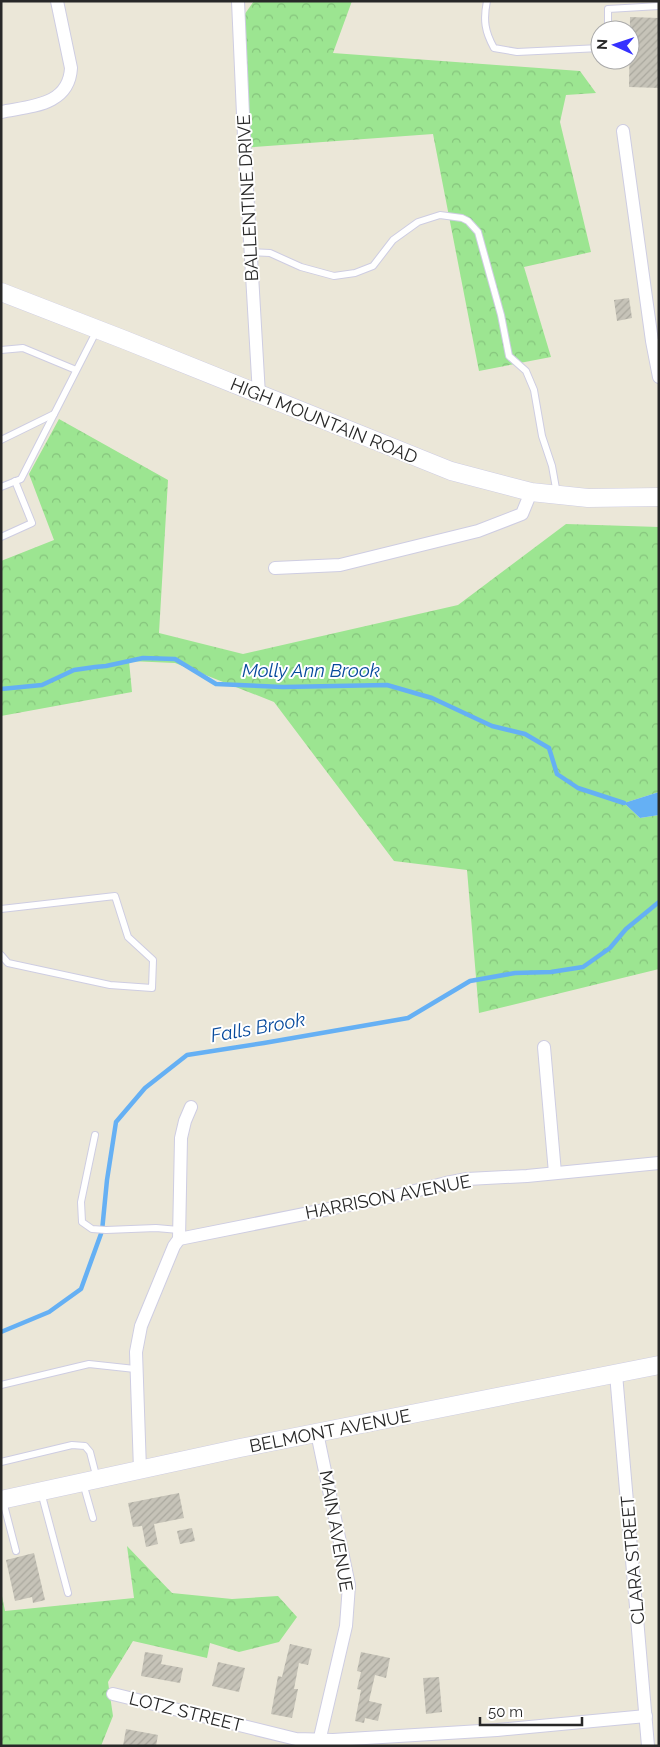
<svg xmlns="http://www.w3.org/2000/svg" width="660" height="1747" font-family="Raleway,sans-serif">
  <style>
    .forest { fill: url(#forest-crowns) }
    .water { fill: #65b0f4 }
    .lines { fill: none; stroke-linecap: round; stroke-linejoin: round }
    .stream { stroke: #65b0f4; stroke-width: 4.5 }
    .building { fill: url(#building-hatch) }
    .lane-casing { stroke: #cecde2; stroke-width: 8 }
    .street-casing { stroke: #cecde2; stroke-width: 14 }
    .secondary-casing { stroke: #cecde2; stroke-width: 19 }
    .lane { stroke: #fff; stroke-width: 6 }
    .street { stroke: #fff; stroke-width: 12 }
    .secondary { stroke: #fff; stroke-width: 18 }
    .labels { text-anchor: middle; stroke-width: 4; stroke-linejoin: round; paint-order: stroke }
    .street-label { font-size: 18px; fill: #282828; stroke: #fff }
    .water-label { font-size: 19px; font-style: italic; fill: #074a9c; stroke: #fff }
  </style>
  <defs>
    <pattern id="forest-crowns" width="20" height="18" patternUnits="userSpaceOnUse" patternTransform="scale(1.25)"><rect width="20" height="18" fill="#9ce591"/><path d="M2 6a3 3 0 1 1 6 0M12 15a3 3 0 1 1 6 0" fill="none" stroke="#86c47d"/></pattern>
    <pattern id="building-hatch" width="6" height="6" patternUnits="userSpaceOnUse" patternTransform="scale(1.25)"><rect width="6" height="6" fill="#c6c3b8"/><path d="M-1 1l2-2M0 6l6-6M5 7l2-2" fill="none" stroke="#aaa89e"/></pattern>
  </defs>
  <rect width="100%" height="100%" fill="#ebe7d8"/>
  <g class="forest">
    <path d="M254 1H352L333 53 580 71 596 93 566 95 560 122 591 252 524 267 551 357 479 371 433 134 242 148 237 25Z"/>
    <path d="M59 419 168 480 159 633 243 654 458 605 566 524 659 527V792L624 803 640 818 659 815V969L479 1013 467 870 394 861 274 702 175 663 129 661 132 692 1 716V561L54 540 29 474Z"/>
    <path d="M127 1546 172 1593 232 1599 278 1596 297 1617 279 1642 239 1652 210 1643 207 1658 133 1641 108 1682 113 1716 101 1746H1V1591L5 1611 134 1598Z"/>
  </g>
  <path class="water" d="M659 792V815L640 818 624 803Z"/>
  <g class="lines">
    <g class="stream">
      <path d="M1 689 42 685 74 670 95 667 106 666 143 658 175 659 216 684 283 687 387 685 432 698 492 726 525 734 549 748 557 774 578 788 624 803"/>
      <path d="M1 1332 49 1312 81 1289 102 1231 107 1180 116 1122 145 1088 187 1055 264 1043 408 1018 470 981 515 973 551 972 583 967 610 948 626 929 659 902"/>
    </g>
  </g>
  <g class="building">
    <path d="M630 17 659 18V88L629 87Z"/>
    <path d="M629 298 632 318 617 321 614 300Z"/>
    <path d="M179 1493 184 1518 154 1524 158 1544 146 1547 142 1526 133 1527 128 1503Z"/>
    <path d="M192 1528 195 1541 180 1544 177 1531Z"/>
    <path d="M34 1553 45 1600 33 1603 32 1597 15 1601 6 1560Z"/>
    <path d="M290 1644 312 1649 308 1665 299 1663 294 1689H298L292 1718 271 1714 278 1676 282 1677Z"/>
    <path d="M145 1652 163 1655 161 1664 183 1668 180 1683 141 1676Z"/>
    <path d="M361 1652 390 1658 386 1678 375 1675 369 1701 382 1704 378 1721 365 1718 364 1723 355 1721 361 1690 357 1689 361 1672 357 1671Z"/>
    <path d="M218 1662 245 1668 239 1692 212 1686Z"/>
    <path d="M439 1677 442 1712 426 1714 423 1678Z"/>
    <path d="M126 1729 158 1735 156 1746H123Z"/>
  </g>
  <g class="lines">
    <g class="lane-casing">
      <g id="lane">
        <path d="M487 1C483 20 485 32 494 48L517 52 600 48"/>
        <path d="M608 30V9L659 6"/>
        <path d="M251 252 270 253 301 267 334 276 355 273 373 266 393 240 418 222 440 215 462 218 468 221 478 232 501 315 509 356 526 371 534 390 542 436 552 466 557 494"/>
        <path d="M1 350 23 348 76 370"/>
        <path d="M1 440 54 414"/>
        <path d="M1 487 21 479 97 330"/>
        <path d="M1 537 32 523 15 481"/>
        <path d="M1 909 115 896 128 937 153 960 152 988 110 985 8 963 1 955"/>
        <path d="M95 1135 81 1202 82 1222 92 1229 106 1230 156 1228 179 1230"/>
        <path d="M1 1385 89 1364 135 1369"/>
        <path d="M1 1462 72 1445 85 1446 90 1452 97 1479"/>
        <path d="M83 1483 93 1518"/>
        <path d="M41 1492 68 1593"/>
        <path d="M3 1501 16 1551"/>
      </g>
    </g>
    <g class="street-casing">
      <g id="street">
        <path d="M238 1 244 137 259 395"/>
        <path d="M1 112C30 106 69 106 71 68L57 1"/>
        <path d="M623 131 652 341 659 377"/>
        <path d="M275 568 340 565 478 531 522 514 531 492"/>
        <path d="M544 1047 555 1173"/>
        <path d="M179 1239 399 1195 446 1183 467 1179 527 1176 659 1163"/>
        <path d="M616 1374 648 1746"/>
        <path d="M317 1433 349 1585 346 1626 318 1746"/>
        <path d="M140 1470 136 1352 141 1326 174 1246 179 1239 181 1138 185 1121 191 1107"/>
        <path d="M113 1694 296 1739 333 1740 497 1730 646 1716"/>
      </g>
    </g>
    <g class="secondary-casing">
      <g id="secondary">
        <path d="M1 292 125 340 451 471 531 492 588 498 659 497"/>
        <path d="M1 1500 240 1448 659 1365"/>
      </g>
    </g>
    <use href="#lane" class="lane"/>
    <use href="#street" class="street"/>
    <use href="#secondary" class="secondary"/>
  </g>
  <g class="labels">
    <g class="street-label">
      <text transform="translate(248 198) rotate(-93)" y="6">BALLENTINE DRIVE</text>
      <text transform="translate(324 421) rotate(22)" y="6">HIGH MOUNTAIN ROAD</text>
      <text transform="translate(388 1197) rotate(-11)" y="6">HARRISON AVENUE</text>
      <text transform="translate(330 1431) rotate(-11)" y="6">BELMONT AVENUE</text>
      <text transform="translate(336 1531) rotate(80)" y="6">MAIN AVENUE</text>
      <text transform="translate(633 1560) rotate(-95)" y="6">CLARA STREET</text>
      <text transform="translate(186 1712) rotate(14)" y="6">LOTZ STREET</text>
    </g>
    <g class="water-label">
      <text x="311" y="677">Molly Ann Brook</text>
      <text transform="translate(258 1027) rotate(-10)" y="7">Falls Brook</text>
    </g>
  </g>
  <rect width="660" height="1747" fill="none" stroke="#282828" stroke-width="5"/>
  <g transform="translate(615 45) rotate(273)"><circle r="24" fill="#ffffff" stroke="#a9a9a9"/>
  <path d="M0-4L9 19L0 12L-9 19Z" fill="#3631ff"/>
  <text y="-8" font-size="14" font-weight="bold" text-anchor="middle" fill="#282828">N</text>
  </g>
  <path d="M480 1717v8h102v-8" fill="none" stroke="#282828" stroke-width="2.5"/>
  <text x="488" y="1717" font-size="15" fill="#282828" stroke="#ffffff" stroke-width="4" paint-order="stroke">50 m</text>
</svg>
